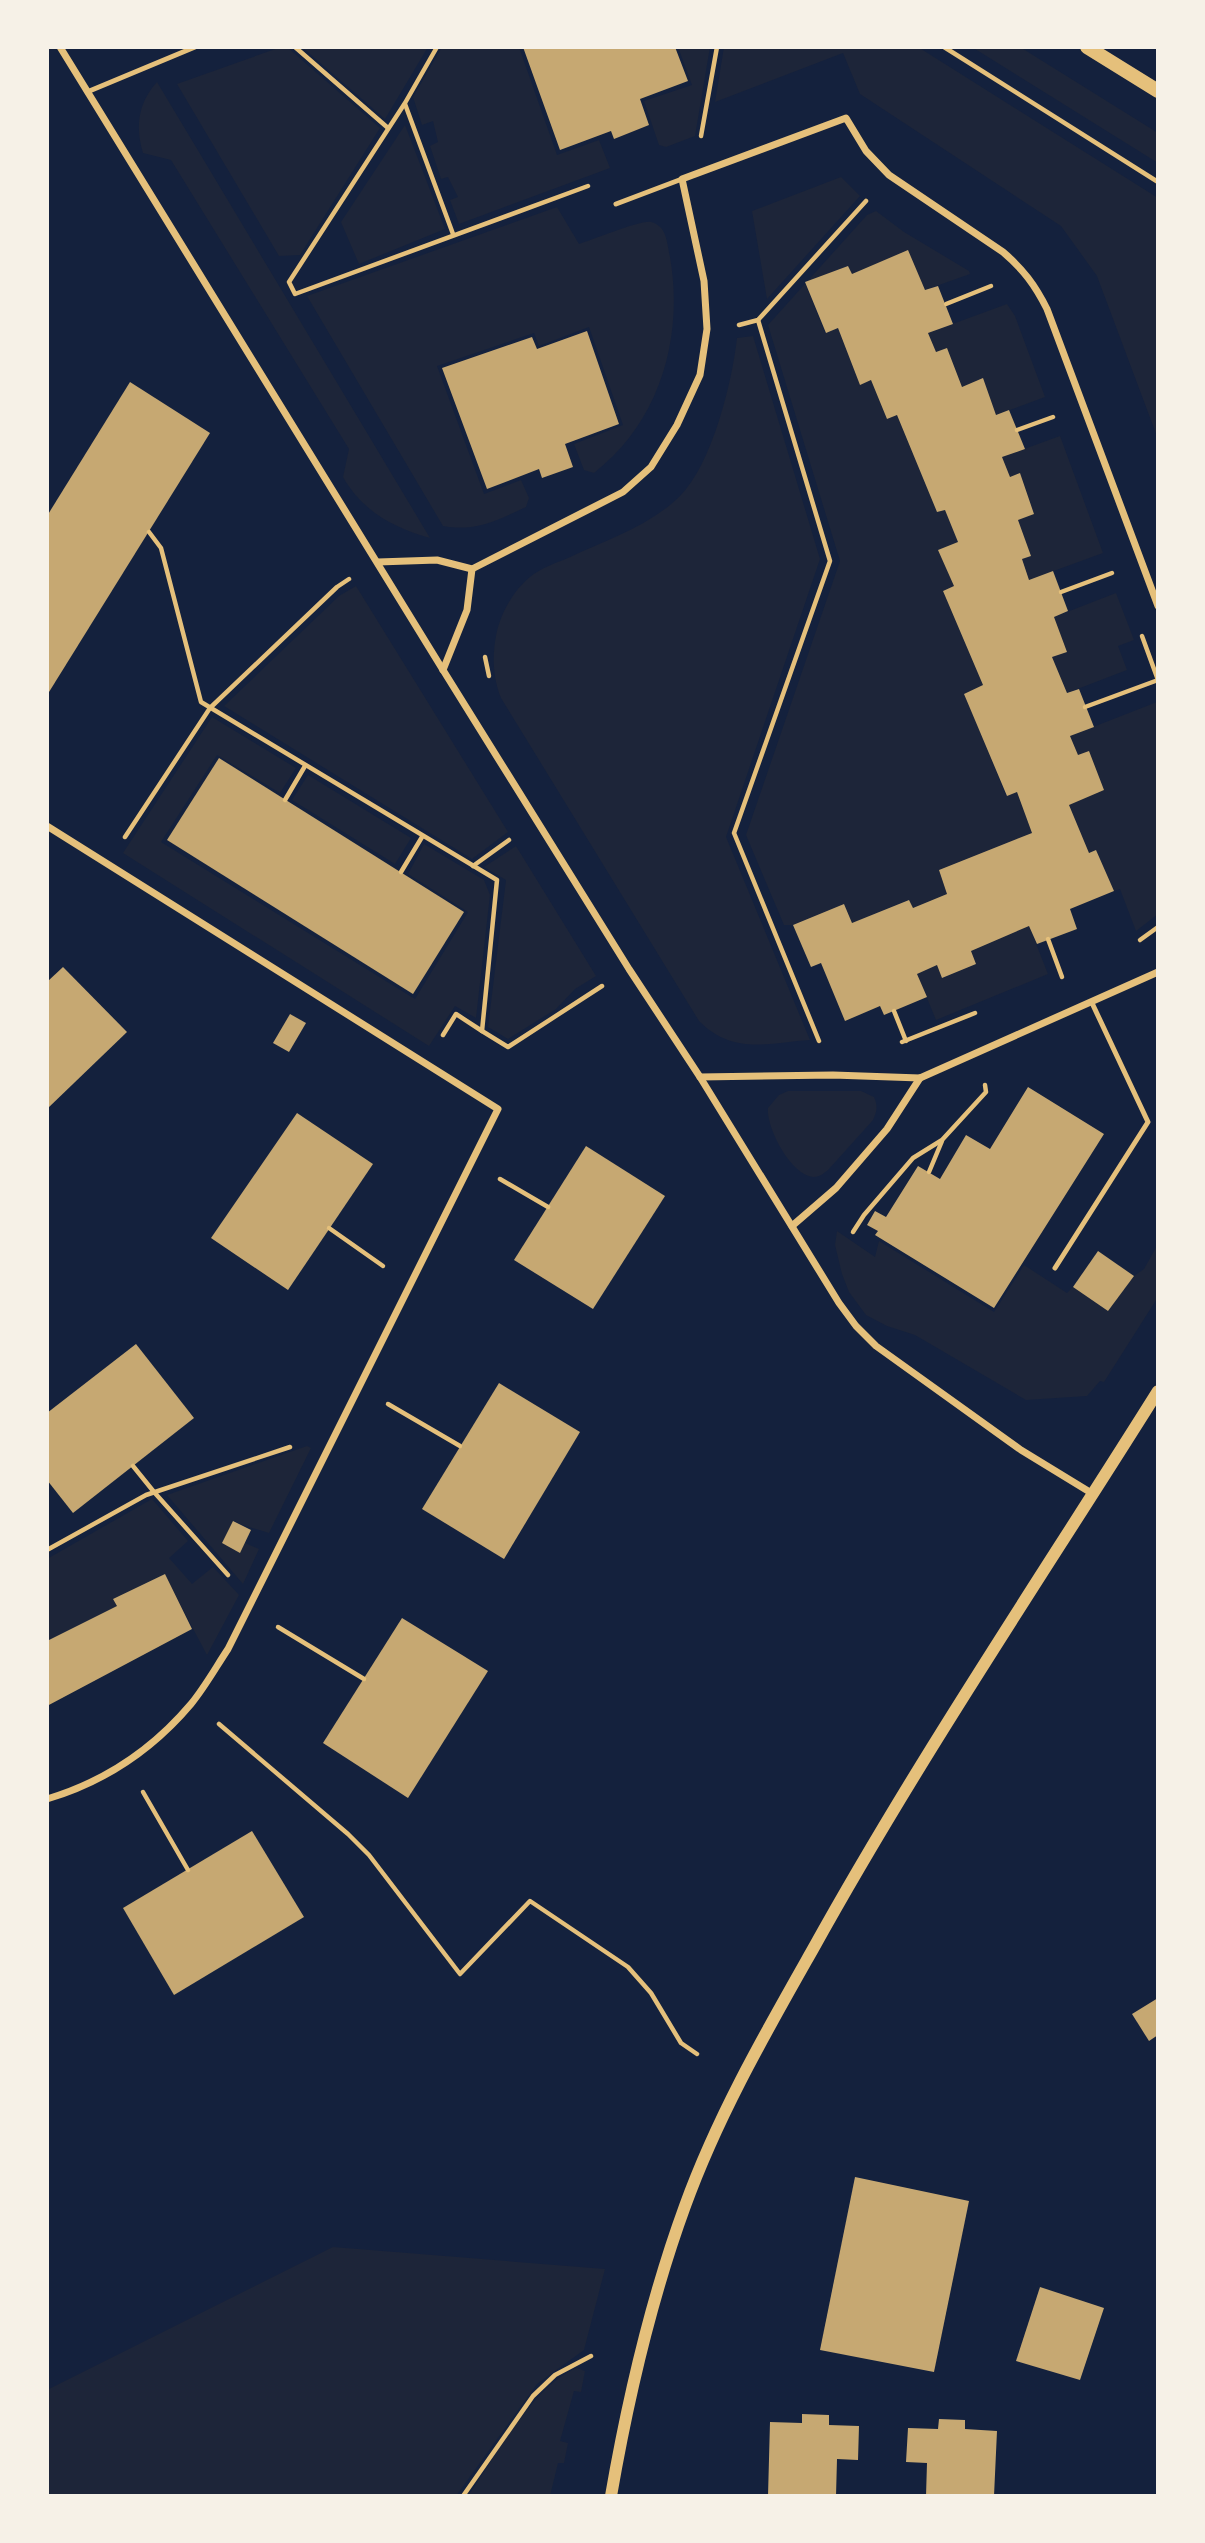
<svg xmlns="http://www.w3.org/2000/svg" width="1205" height="2543" font-family="'Space Grotesk',sans-serif">
  <style>
    .green { fill: #1d2539 }
    .building { fill: #c6a872 }
    .lines { fill: none; stroke-linecap: round; stroke-linejoin: round }
    .path { stroke: #e5c07b; stroke-width: 4.5 }
    .service { stroke: #e5c07b; stroke-width: 5 }
    .minor { stroke: #e5c07b; stroke-width: 7 }
    .tertiary { stroke: #e5c07b; stroke-width: 12 }
    .secondary { stroke: #e5c07b; stroke-width: 14 }
  </style>
  <rect width="100%" height="100%" fill="#14213d"/>
  <g class="green">
    <path d="M281 47H287L380 128 300 255 279 256 177 84Z"/>
    <path d="M302 47H428L385 119Z"/>
    <path d="M442 47H519L557 155 599 140 610 168 459 224 450 200 458 197 448 177 441 179 430 146 438 142 433 121 422 125 413 97Z"/>
    <path d="M678 47H710L695 136 666 147 659 145 644 101 692 85Z"/>
    <path d="M724 47H918L1158 198V439L1097 276 1061 226 860 94 843 53 715 102Z"/>
    <path d="M972 47H1020L1158 133V163Z"/>
    <path d="M157 82 430 538C394 528 362 511 343 477L349 449 171 160 143 153C135 127 138 103 157 82Z"/>
    <path d="M405 125 445 229 359 264 341 222Z"/>
    <path d="M841 177 860 196 767 299 752 211Z"/>
    <path d="M557 207 579 244C593 240 640 220 651 222 667 226 667 243 670 257 684 337 660 422 594 473L584 470 574 444 623 425 589 327 539 346 534 333 437 366 484 494 521 480 529 498 526 507C498 520 475 532 443 526L307 296Z"/>
    <path d="M876 211 904 232 969 271 970 274 925 290 908 251 852 274 848 266 805 283 825 333 838 328 860 384 871 380 887 419 897 415 937 512 945 510 958 542 954 586 943 591 983 685 965 694 1006 796 1017 792 1032 833 939 870 947 894 913 908 908 900 852 923 844 904 793 925H784L746 835 840 561 768 325 867 215Z"/>
    <path d="M1007 304 1015 316 1045 397 996 415 983 379 962 387 947 348 936 352 928 333Z"/>
    <path d="M753 336 820 559 726 837 810 1040C767 1043 733 1055 699 1021L501 698C493 678 492 657 496 636 500 614 513 591 530 577 541 568 556 563 568 558 606 540 650 526 680 496 712 464 732 383 737 338Z"/>
    <path d="M1060 436 1103 553 1029 580 1022 559 1030 556 1018 520 1034 513 1020 473 1010 477 1002 457Z"/>
    <path d="M356 586 508 832 472 859 224 706 339 596Z"/>
    <path d="M1116 593 1134 640 1118 646 1127 670 1067 693 1052 657 1067 652 1054 617Z"/>
    <path d="M1157 702 1158 914 1136 931 1120 889 1114 891 1096 850 1089 853 1069 805 1078 755 1070 736Z"/>
    <path d="M212 717 296 768 280 793 217 755 161 842 415 999 468 912 408 874 424 844 484 880 490 895 476 1018 455 1006 429 1046 123 853Z"/>
    <path d="M308 775 411 838 395 864 292 800Z"/>
    <path d="M516 846 596 976 575 989 556 1009 508 1039 488 1027 506 880 484 867Z"/>
    <path d="M1029 926 1048 974 936 1020 917 974 937 965 943 978 976 964 971 951Z"/>
    <path d="M788 1091H861L874 1097C878 1106 877 1111 873 1120L828 1170C824 1173 820 1177 814 1177 791 1176 766 1127 768 1108L779 1095Z"/>
    <path d="M837 1231 875 1257 879 1241 994 1312 1024 1265 1067 1293 1073 1287 1108 1311 1134 1276 1144 1269 1158 1244V1297L1104 1382 1100 1381 1087 1396 1026 1400 915 1335 887 1326 866 1315 849 1292 842 1274 835 1245Z"/>
    <path d="M307 1446 311 1448 269 1533C256 1528 247 1528 234 1521L222 1543 239 1552 245 1543 259 1549 243 1584 167 1495Z"/>
    <path d="M152 1499 188 1541 169 1558 192 1584 213 1567 239 1595 207 1655 164 1574 114 1599 117 1606 47 1641V1559Z"/>
    <path d="M333 2247 605 2269 584 2350 537 2384 456 2496H47V2390Z"/>
    <path d="M577 2368 585 2371 581 2392 574 2391 560 2441 568 2443 564 2463H558L550 2496H468C494 2459 535 2383 577 2368Z"/>
  </g>
  <g class="building">
    <path d="M523 47H675L688 81 640 99 649 125 614 139 611 131 560 150Z"/>
    <path d="M908 250 925 290 938 286 953 324 928 333 936 352 947 348 962 387 983 378 996 415 1009 410 1025 449 1002 457 1010 477 1020 473 1034 514 1018 520 1031 556 1022 559 1029 580 1053 571 1068 611 1054 617 1067 652 1052 657 1067 693 1079 689 1094 727 1070 736 1078 755 1089 751 1104 790 1069 805 1089 853 1096 850 1114 891 1070 909 1077 929 1037 944 1029 926 971 951 976 964 942 978 937 965 917 974 927 997 884 1015 880 1006 845 1021 821 963 811 967 793 925 844 904 852 923 909 900 913 908 947 894 939 870 1032 833 1017 792 1007 796 964 694 983 685 943 591 954 586 938 550 958 542 945 510 937 512 897 415 887 419 871 380 860 385 838 328 826 333 805 282 848 266 852 274Z"/>
    <path d="M587 331 619 424 565 444 573 467 542 478 539 469 487 489 442 368 532 337 537 349Z"/>
    <path d="M130 382 210 433 49 692 47 691V516Z"/>
    <path d="M219 758 464 912 413 994 167 840Z"/>
    <path d="M63 967 127 1032 47 1109V982Z"/>
    <path d="M290 1014 306 1023 289 1052 273 1043Z"/>
    <path d="M1028 1087 1104 1134 994 1308 875 1235 878 1231 867 1225 875 1211 886 1217 918 1166 940 1179 966 1135 990 1149Z"/>
    <path d="M297 1113 373 1164 288 1290 211 1238Z"/>
    <path d="M586 1146 665 1196 593 1309 514 1260Z"/>
    <path d="M1098 1251 1134 1276 1108 1311 1073 1287Z"/>
    <path d="M136 1344 194 1418 73 1513 47 1480V1413Z"/>
    <path d="M499 1383 580 1432 504 1559 422 1509Z"/>
    <path d="M233 1521 251 1530 240 1553 222 1543Z"/>
    <path d="M165 1574 192 1629 47 1706V1641L117 1606 113 1599Z"/>
    <path d="M402 1618 488 1671 408 1798 323 1743Z"/>
    <path d="M252 1831 304 1917 174 1995 123 1908Z"/>
    <path d="M1158 1998V2035L1149 2041 1132 2014Z"/>
    <path d="M855 2177 969 2201 934 2372 820 2350Z"/>
    <path d="M1040 2287 1104 2308 1080 2380 1016 2361Z"/>
    <path d="M802 2414 829 2415V2425L859 2426 858 2460 837 2459 836 2496H768L770 2422 802 2423Z"/>
    <path d="M939 2419 965 2420V2429L997 2431 994 2496H926L927 2463 906 2462 908 2428 938 2429Z"/>
  </g>
  <g class="lines">
    <g class="path">
      <path d="M295 47 388 128"/>
      <path d="M437 47 405 103 289 282 295 294 588 186"/>
      <path d="M944 47 1158 182"/>
      <path d="M405 104 453 234"/>
      <path d="M701 136 717 47"/>
      <path d="M946 304 991 286"/>
      <path d="M758 320 830 561 734 833 819 1041"/>
      <path d="M739 325 758 320 866 201"/>
      <path d="M1017 430 1053 417"/>
      <path d="M149 532 161 548 201 702 497 880 482 1031 456 1014 443 1035"/>
      <path d="M1061 592 1112 573"/>
      <path d="M1142 636 1158 680"/>
      <path d="M485 657 489 676"/>
      <path d="M1085 707 1158 680"/>
      <path d="M285 800 305 766"/>
      <path d="M125 837 210 708 337 587 349 579"/>
      <path d="M473 866 509 840"/>
      <path d="M401 872 422 837"/>
      <path d="M1048 939 1062 977"/>
      <path d="M1140 940 1158 927"/>
      <path d="M894 1011 906 1041"/>
      <path d="M482 1031 508 1047 602 986"/>
      <path d="M902 1042 975 1013"/>
      <path d="M929 1172 942 1141"/>
      <path d="M500 1179 548 1207"/>
      <path d="M329 1228 383 1266"/>
      <path d="M853 1232 864 1215 913 1158 942 1140 986 1092 985 1085"/>
      <path d="M388 1404 460 1446"/>
      <path d="M133 1466 154 1492 228 1575"/>
      <path d="M47 1550 146 1495 290 1447"/>
      <path d="M278 1627 364 1679"/>
      <path d="M219 1724 348 1834 369 1855 460 1974 530 1901 628 1967 651 1993 681 2043 697 2054"/>
      <path d="M143 1792 188 1870"/>
      <path d="M463 2496 533 2396 555 2375 591 2356"/>
    </g>
    <g class="service">
      <path d="M87 92 195 47"/>
      <path d="M616 204 682 179"/>
      <path d="M1055 1268 1148 1122 1092 1003"/>
    </g>
    <g class="minor">
      <path d="M60 47 443 670 629 969 700 1077 839 1303 856 1326 876 1346 1021 1450 1093 1494"/>
      <path d="M378 562 437 560 472 569 623 492 651 467 677 425 700 375 707 329 704 281 682 179 846 118 866 151 889 175 1003 252C1023 269 1035 285 1047 309L1158 606"/>
      <path d="M443 670 467 610 472 569"/>
      <path d="M47 826 498 1109 228 1649C216 1667 205 1687 191 1704 153 1749 104 1782 47 1799"/>
      <path d="M700 1077 833 1075 920 1078 1158 972"/>
      <path d="M792 1226 836 1188 887 1129 920 1078"/>
    </g>
    <path class="tertiary" d="M611 2496C628 2398 651 2299 685 2206 718 2115 766 2032 813 1949 919 1758 1042 1576 1158 1391"/>
    <path class="secondary" d="M1087 47 1158 91"/>
  </g>
  <rect width="1205" height="2543" fill="none" stroke="#f6f1e7" stroke-width="98"/>
</svg>
